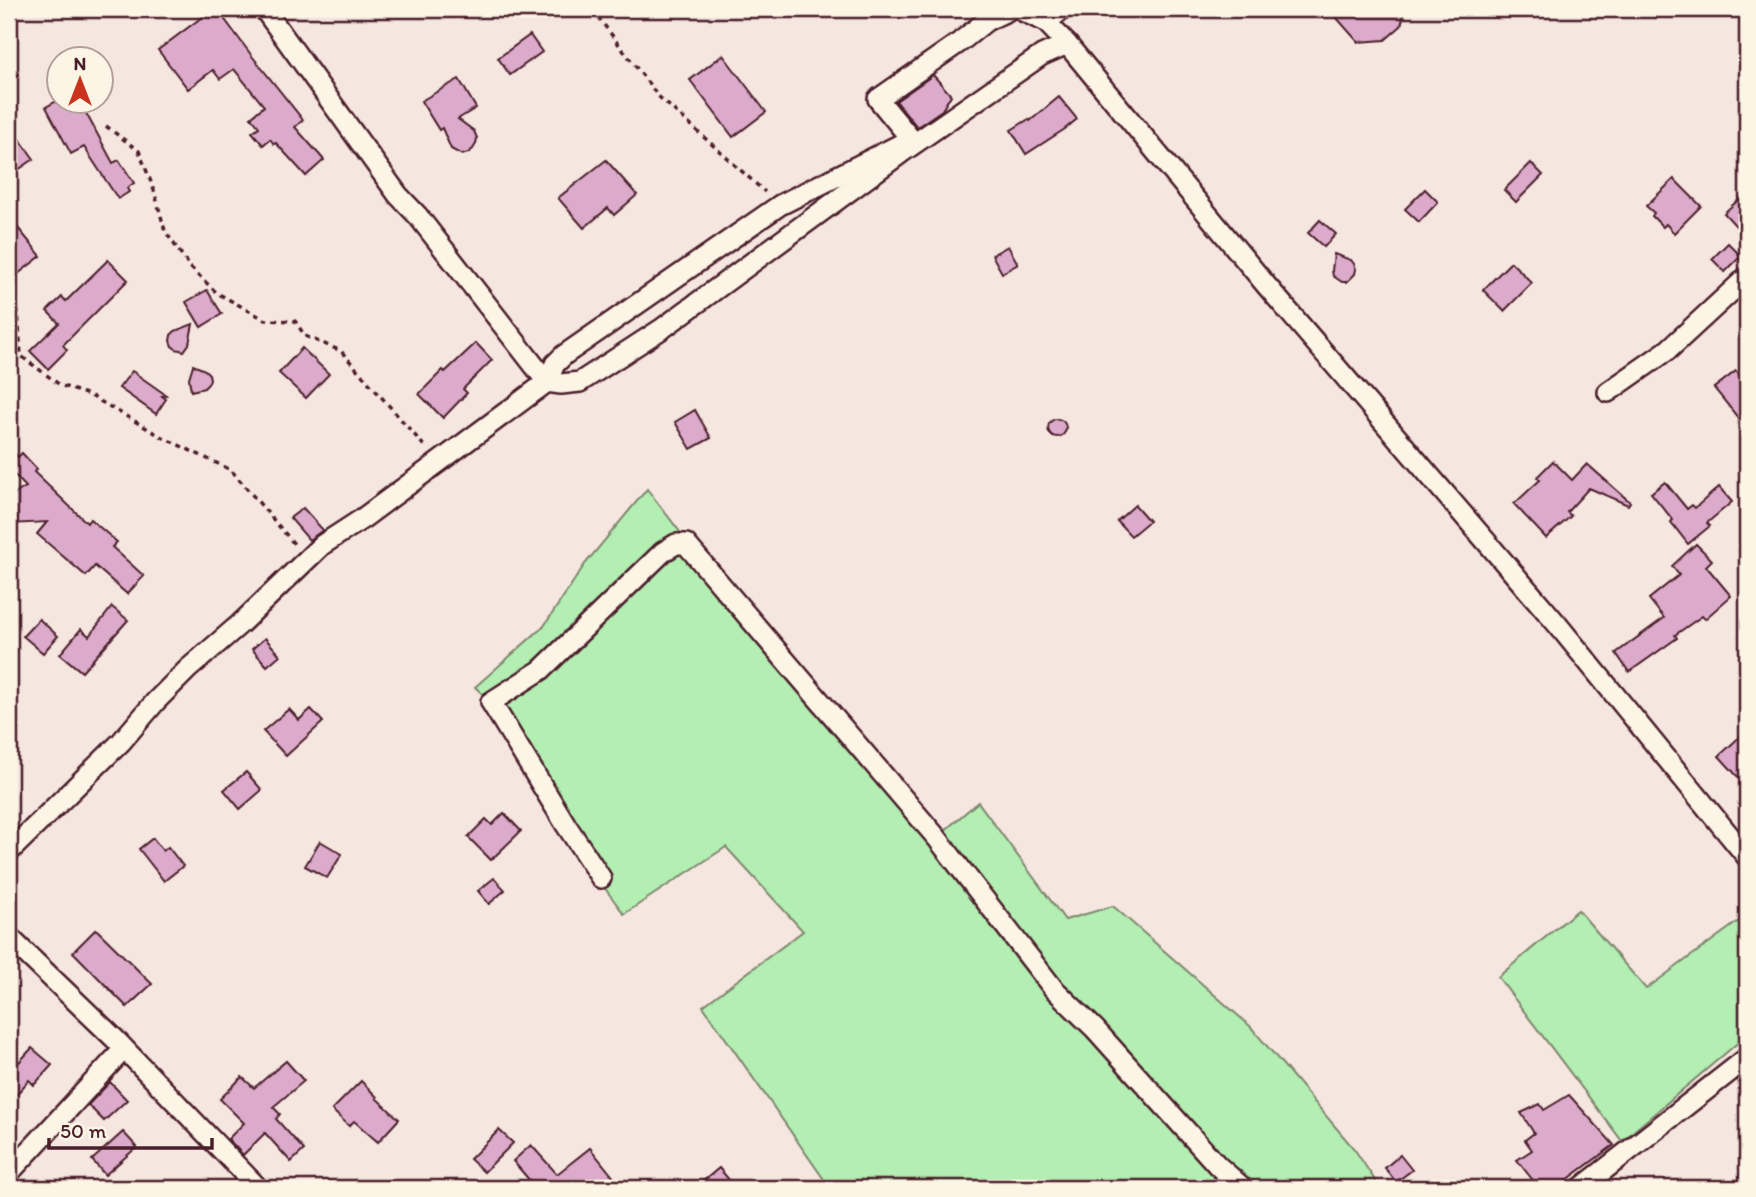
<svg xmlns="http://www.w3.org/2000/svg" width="1756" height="1197" font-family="Itim,sans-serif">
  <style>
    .green { fill: #b3eeb2; stroke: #7e866e; stroke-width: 2 }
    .building { fill: #dcabcb; stroke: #4a1f2b; stroke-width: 2 }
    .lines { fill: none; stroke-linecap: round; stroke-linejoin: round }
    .street-casing { stroke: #4a1f2b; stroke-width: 24 }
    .path { stroke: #4a1f2b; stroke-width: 3.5; stroke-dasharray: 5 5; stroke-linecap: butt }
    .street { stroke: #fcf5e5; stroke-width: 19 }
  </style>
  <rect width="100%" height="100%" fill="#f6e6e0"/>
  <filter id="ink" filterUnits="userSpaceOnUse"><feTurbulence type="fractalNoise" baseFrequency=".0143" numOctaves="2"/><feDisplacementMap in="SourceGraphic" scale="14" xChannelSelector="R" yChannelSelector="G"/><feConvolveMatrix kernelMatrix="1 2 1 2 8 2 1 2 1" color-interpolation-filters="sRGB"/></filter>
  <g filter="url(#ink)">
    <g class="green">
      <path d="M647 489 684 537 937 837 978 802 1065 920 1113 906 1250 1026 1355 1150 1380 1188H830L703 1006 803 931 726 847 624 914 601 883 491 702 475 687 544 626 585 564Z"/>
      <path d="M1578 910 1646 989 1747 915V1035L1622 1141 1498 977Z"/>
    </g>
    <g class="building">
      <path d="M213 9H217L252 56 303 120 295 127 324 160 306 176 276 143 274 144 270 139 263 145 252 132 259 127 251 117 264 106 234 69 220 79 213 70 188 89 158 50Z"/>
      <path d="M1329 9H1405L1401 26 1385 40 1358 42Z"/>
      <path d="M530 35 542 52 510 75 498 58Z"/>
      <path d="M723 55 766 112 733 137 690 80Z"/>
      <path d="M933 75 951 95 942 110 917 127 896 101Z"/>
      <path d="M459 79 476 108 458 119 474 131 477 138 476 144 473 149 468 153 462 155 451 149 442 128 439 130 421 101Z"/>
      <path d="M1059 97 1077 119 1065 129 1026 154 1011 130 1029 119 1030 121Z"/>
      <path d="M55 102H80L113 163 119 160 134 183 127 188 129 192 118 199 84 147 71 154 46 107Z"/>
      <path d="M19 138 34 159 9 176V145Z"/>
      <path d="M606 160 637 195 614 215 608 208 584 228 558 198Z"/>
      <path d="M1531 163 1543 175 1516 202 1504 190Z"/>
      <path d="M1674 179 1701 206 1674 233 1666 224 1663 227 1652 216 1654 213 1646 206Z"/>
      <path d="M1425 189 1438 202 1419 222 1405 209Z"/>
      <path d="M1747 192V238L1724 213Z"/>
      <path d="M1320 220 1336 234 1324 247 1308 233Z"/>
      <path d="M18 228 41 256 9 281V236Z"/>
      <path d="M1728 243 1741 256 1725 272 1712 259Z"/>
      <path d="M1008 246 1018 264 1002 273 992 255Z"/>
      <path d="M1334 254 1351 260 1354 264 1356 269 1355 274 1347 282H1342L1333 276 1332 271Z"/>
      <path d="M108 260 128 280 63 345 67 350 48 369 30 351 59 323 47 311 62 297 66 301Z"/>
      <path d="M1511 262 1532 283 1504 311 1483 290Z"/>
      <path d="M207 290 222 314 201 327 186 302Z"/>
      <path d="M193 324 189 344 184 351 176 349 172 346 170 341 171 335 175 331Z"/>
      <path d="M476 343 492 360 463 389 467 393 443 418 419 394 443 370 445 372Z"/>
      <path d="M302 348 329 374 306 398 279 373Z"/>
      <path d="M193 365 205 370 209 374 210 379 208 384 204 388 191 391 189 378Z"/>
      <path d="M132 371 166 395 162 396 166 399 156 414 119 388Z"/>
      <path d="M1736 371 1747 385V429L1714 388Z"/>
      <path d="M695 410 711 438 691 449 675 422Z"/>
      <circle cx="1057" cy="428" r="9"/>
      <path d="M9 448 18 457 22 453 37 469 34 472 87 523 90 519 117 542 112 547 144 576 127 594 95 566 86 576 37 534 47 522 9 524V497L26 487 9 469Z"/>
      <path d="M1553 461 1572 480 1587 464 1630 502 1628 505 1589 488 1567 512 1571 516 1546 538 1514 504 1540 480 1537 477Z"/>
      <path d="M1665 482 1687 509 1692 505 1695 508 1719 487 1732 502 1707 523 1710 526 1688 544 1671 522 1673 520 1651 493Z"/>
      <path d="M1135 505 1149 521 1131 536 1117 521Z"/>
      <path d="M303 508 323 530 309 540 290 518Z"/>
      <path d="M1696 544 1712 560 1706 566 1731 596 1705 619 1702 616 1675 635 1677 638 1629 672 1616 653 1664 618 1649 599 1679 575 1672 566Z"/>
      <path d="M112 607 128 620 82 672 60 654 81 629 89 636Z"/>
      <path d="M39 619 58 636 43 653 23 636Z"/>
      <path d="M265 638 280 655 267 666 252 649Z"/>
      <path d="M289 709 299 720 311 709 323 722 286 756 263 731Z"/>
      <path d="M1747 730V787L1719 756Z"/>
      <path d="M246 772 262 790 240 809 224 790Z"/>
      <path d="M504 813 521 831 491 860 468 837 486 819 492 825Z"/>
      <path d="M153 838 163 851 168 847 183 866 164 881 139 849Z"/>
      <path d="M320 841 342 854 327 878 305 866Z"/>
      <path d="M494 878 505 890 489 904 478 891Z"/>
      <path d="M96 929 152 984 127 1007 73 952Z"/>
      <path d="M32 1048 52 1065 34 1085 29 1080 9 1103V1073Z"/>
      <path d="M286 1061 304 1081 273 1107 280 1114 276 1119 304 1150 291 1162 265 1133 243 1155 228 1139 244 1123 220 1099 242 1077 254 1088Z"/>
      <path d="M361 1081 377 1097 376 1098 399 1119 378 1142 354 1121 349 1126 332 1110Z"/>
      <path d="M110 1082 127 1100 104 1121 88 1105Z"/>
      <path d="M1569 1095 1614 1145 1556 1188H1539L1517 1160 1532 1150 1525 1140 1534 1133 1521 1113 1540 1104 1544 1110Z"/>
      <path d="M499 1130 513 1143 484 1172 470 1159Z"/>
      <path d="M123 1132 137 1147 105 1175 92 1160Z"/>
      <path d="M531 1145 557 1174 590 1148 622 1188H536L513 1161Z"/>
      <path d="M1400 1155 1412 1170 1396 1182 1385 1168Z"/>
      <path d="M719 1168 736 1188H695Z"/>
    </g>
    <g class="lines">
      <g class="street-casing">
        <g id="street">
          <path d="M264 9 398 195 418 216 547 382 555 364 564 355 780 205 911 139 878 99 960 42 986 21 1011 9"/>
          <path d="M1018 9 1046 22 1067 44 1266 285 1557 624 1747 857"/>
          <path d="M1046 22 1063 9"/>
          <path d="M1608 392 1668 350 1747 277"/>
          <path d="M9 852 121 742 156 701 188 669 240 624 322 545 362 519 547 382 561 384 580 382 663 328 901 153 1042 55 1067 44"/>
          <path d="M601 878 566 825 491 702 541 670 663 552 676 544H686L937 838 1053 988 1095 1029 1218 1166 1243 1188"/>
          <path d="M9 937 114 1038 258 1188"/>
          <path d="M9 1173 124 1049"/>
          <path d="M1581 1188 1747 1058"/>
        </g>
      </g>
      <g class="path">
        <path d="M592 9 658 96 765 192"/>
        <path d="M106 126 139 151 154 190 165 231 190 267 217 293 266 320 295 321 305 336 341 351 426 448"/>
        <path d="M9 301 18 312 21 356 60 385 91 396 162 437 231 470 295 545"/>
      </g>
      <use href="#street" class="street"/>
    </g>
  </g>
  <rect width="1756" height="1197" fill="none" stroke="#fcf5e5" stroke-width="35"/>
  <rect x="18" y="18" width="1721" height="1162" fill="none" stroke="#4a1f2b" stroke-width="2.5" filter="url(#ink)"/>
  <g transform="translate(80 80)"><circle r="33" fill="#fcf5e5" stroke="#b59f9b" stroke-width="2"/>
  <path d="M0-5L12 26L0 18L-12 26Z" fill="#c8321e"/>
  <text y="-10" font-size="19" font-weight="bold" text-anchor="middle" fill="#4a1f2b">N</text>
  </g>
  <path d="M49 1138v10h163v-10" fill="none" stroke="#4a1f2b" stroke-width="3.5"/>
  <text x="60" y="1138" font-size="21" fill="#4a1f2b" stroke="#fcf5e5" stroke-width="5" paint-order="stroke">50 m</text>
</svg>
